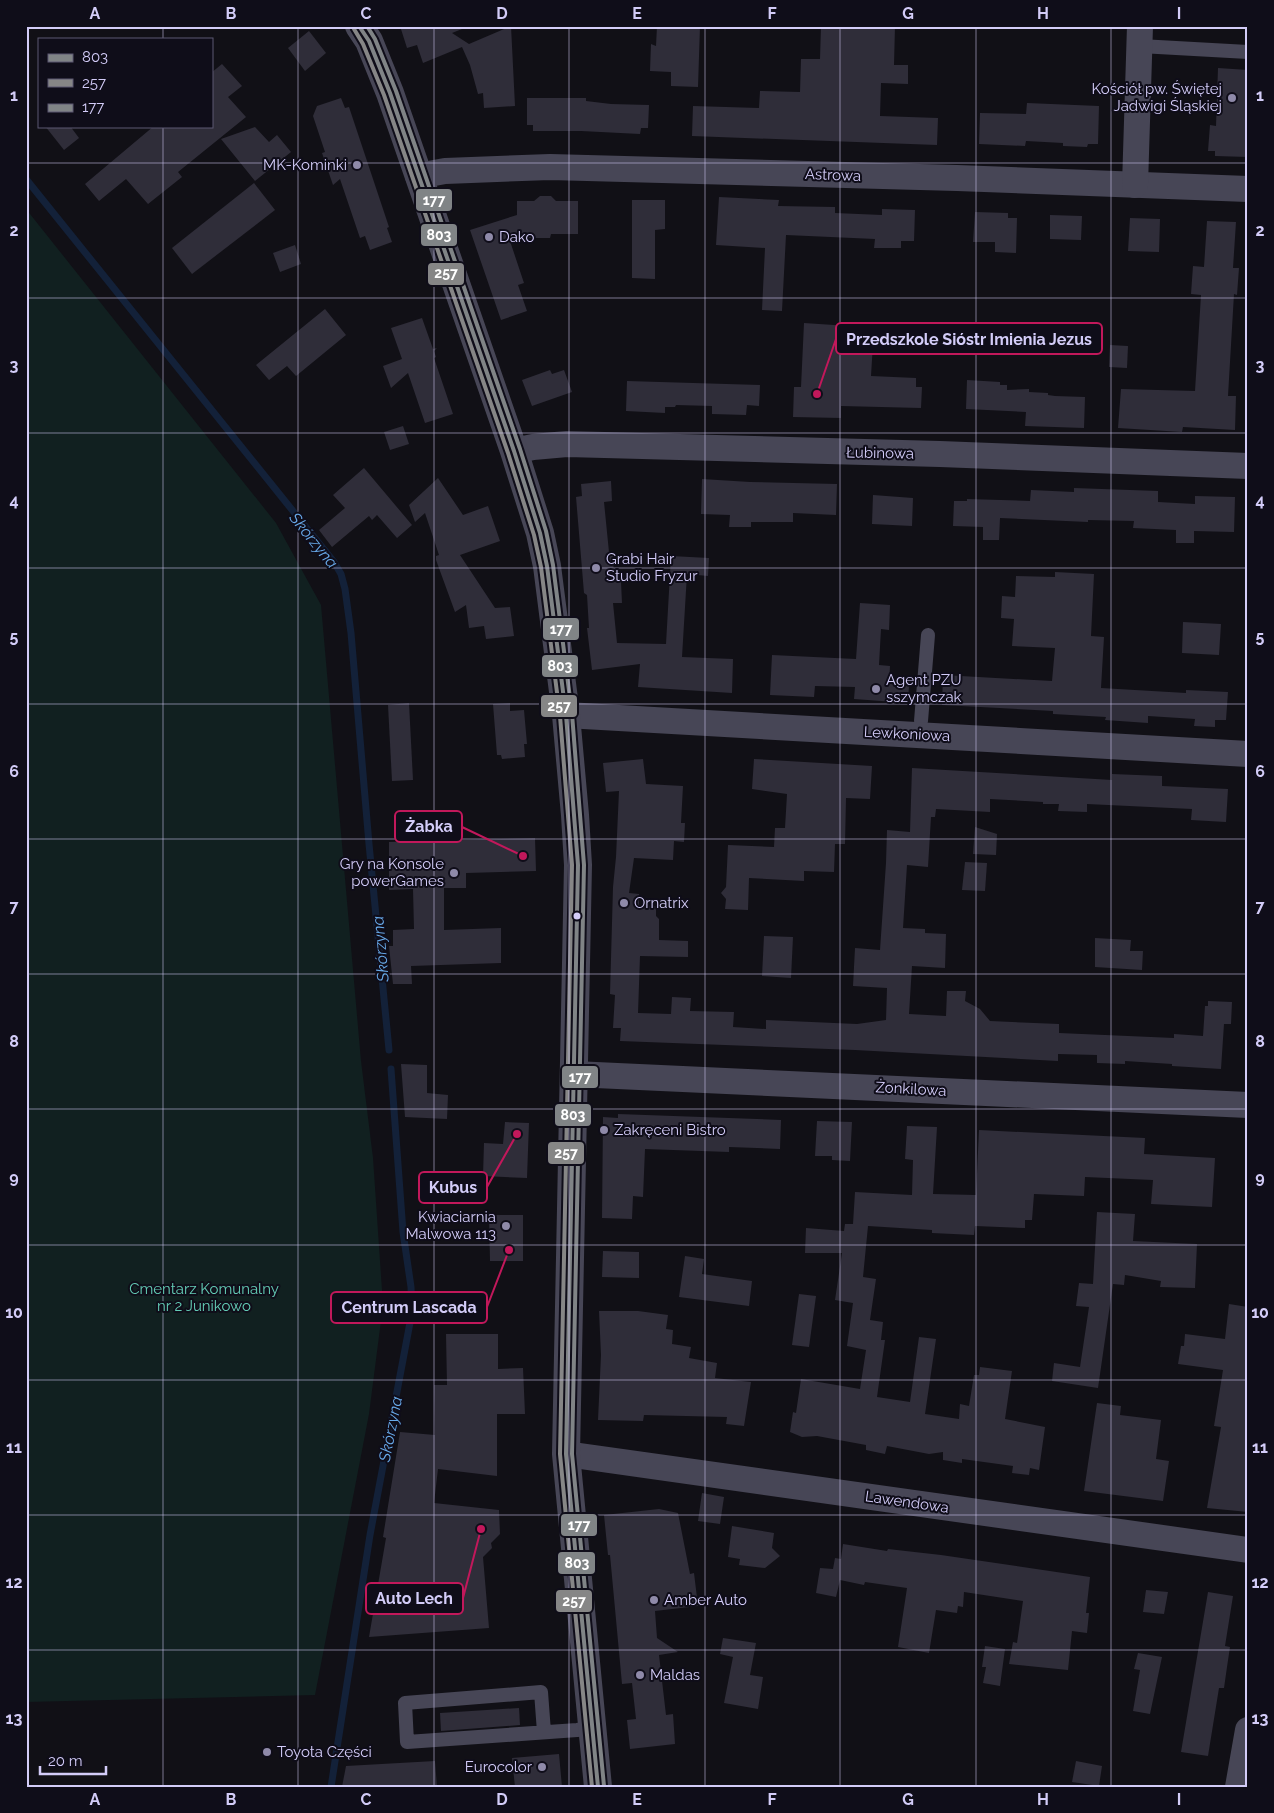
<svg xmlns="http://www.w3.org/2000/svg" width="1274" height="1813" font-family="Raleway,sans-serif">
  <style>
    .green { fill: #112020 }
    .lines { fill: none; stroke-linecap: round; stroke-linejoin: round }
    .stream { stroke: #132139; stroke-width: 7 }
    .building { fill: #2f2d39 }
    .service { stroke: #474656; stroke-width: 14 }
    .minor { stroke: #474656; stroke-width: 26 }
    .tertiary { stroke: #474656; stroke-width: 28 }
    .bus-1-casing { stroke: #0f0d19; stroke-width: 8 }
    .bus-2-casing { stroke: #0f0d19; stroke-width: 8 }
    .bus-3-casing { stroke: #0f0d19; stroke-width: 8 }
    .bus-1 { stroke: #808486; stroke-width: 4 }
    .bus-2 { stroke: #868686; stroke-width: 4 }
    .bus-3 { stroke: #808486; stroke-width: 4 }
    .grid { fill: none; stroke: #d3ccf8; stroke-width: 1; stroke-opacity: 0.55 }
    .poi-dot { fill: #8f8aa9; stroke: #0f0d19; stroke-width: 2 }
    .bus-dot { fill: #d3ccf8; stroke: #0f0d19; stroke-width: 2 }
    .labels { text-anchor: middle; stroke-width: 4; stroke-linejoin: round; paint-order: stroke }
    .poi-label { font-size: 15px; fill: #d3ccf8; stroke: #0f0d19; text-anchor: start }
    .street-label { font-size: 15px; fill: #d3ccf8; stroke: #0f0d19 }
    .park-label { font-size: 15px; fill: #64cdb6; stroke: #0f0d19 }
    .water-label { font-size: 16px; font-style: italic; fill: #68aaea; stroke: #0f0d19 }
    .leader { fill: none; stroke: #c2185b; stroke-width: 2 }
    .callout-dot { fill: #c2185b; stroke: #0f0d19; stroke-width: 2 }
    .callout { fill: #0f0d19; stroke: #c2185b; stroke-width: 2 }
    .callout-label { font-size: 16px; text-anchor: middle; font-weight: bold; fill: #d3ccf8 }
    .line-badge { stroke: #0f0d19; stroke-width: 2 }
    .badge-label { font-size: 14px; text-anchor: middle; font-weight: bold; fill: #fff }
    .neatline { fill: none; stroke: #d3ccf8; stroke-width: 2 }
    .grid-label { font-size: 16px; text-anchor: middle; font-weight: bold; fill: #d3ccf8 }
  </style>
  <rect width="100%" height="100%" fill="#111016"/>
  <path class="green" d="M26 209 276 523 321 605 361 1061 373 1158 383 1305 369 1414 315 1695 26 1702Z"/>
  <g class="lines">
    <g class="stream">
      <path d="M26 179 334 562 341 574 345 589 351 633 369 844 389 1050"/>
      <path d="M331 1787 370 1535 412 1312 411 1287 403 1232 391 1069"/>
    </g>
  </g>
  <g class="building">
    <path d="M400 26H462V29L452 33 469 44 511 26 515 106 484 108 483 93 478 94 470 65 462 47 423 63 417 45 407 48Z"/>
    <path d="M657 26H700L698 87 671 86V72L650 71 651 44 656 46Z"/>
    <path d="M821 26H895L894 65H908V84L881 83 880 116 938 118 937 145 692 136 693 106 759 108 760 91 800 92 801 59H820Z"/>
    <path d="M309 31 326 53 305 71 288 48Z"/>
    <path d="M222 64 242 86 228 97 246 117 178 172 182 177 148 204 126 179 99 201 85 184 154 126H211V73Z"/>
    <path d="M1218 68 1248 70V157L1215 156V151H1208L1210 125 1216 126Z"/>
    <path d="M341 98 345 108 349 107 389 227 387 228 392 242 370 250 365 236 360 238 340 179 333 185 322 153 325 152 313 116 317 106Z"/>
    <path d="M527 98H586V101L611 104 649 105 648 128H641L640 134 581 131H533V125H527Z"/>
    <path d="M1027 103 1099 106 1098 144H1088L1087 147 1063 146V143L1026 141 1025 146 979 144 980 113 1026 114Z"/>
    <path d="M45 126H70L79 138 64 150Z"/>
    <path d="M255 127 269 142 277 135 291 152 255 181 221 139Z"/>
    <path d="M254 183 275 210 192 274 172 248Z"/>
    <path d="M540 196H551L556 201H578V234H551L550 238H509L524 283 518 285 527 311 501 320 470 230 517 215V201H534Z"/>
    <path d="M719 197 779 200 778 206 835 207V213L882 215V209L915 210 914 241H901V248H874L875 239 786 235 782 311 762 310 765 248 716 245Z"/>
    <path d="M632 200H665V229L655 230V279L632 278Z"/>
    <path d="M975 212 1008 213V218H1017L1016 253 995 252V242H973Z"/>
    <path d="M1050 215 1082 216 1081 240 1050 239Z"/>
    <path d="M1130 218 1160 219 1159 252 1128 251Z"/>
    <path d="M1207 221 1236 222 1233 268H1239L1237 295 1234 294 1228 396H1236L1235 430 1183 427 1182 432 1118 428 1121 389 1195 391 1201 295 1191 294 1193 266 1204 267Z"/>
    <path d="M295 245 301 264 280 272 273 253Z"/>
    <path d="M325 309 346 335 296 376 287 366 269 380 256 365Z"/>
    <path d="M422 318 433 349 437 348 434 351 436 357 434 358 453 414 425 423 408 373 391 388 383 366 402 359 391 328Z"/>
    <path d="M804 323 849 326 848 342 873 343 871 376 916 378V387H922L921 408 841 406V418L793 417 794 387H801Z"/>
    <path d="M1110 345 1128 346 1127 368 1109 367Z"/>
    <path d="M550 370 552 374 564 370 572 392 532 406 522 380Z"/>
    <path d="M967 380 1000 382V385H1007V390L1029 389V392L1048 393V395L1055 396 1085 397 1084 428 1025 426 1026 412 966 409Z"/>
    <path d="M627 381 760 385 759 406 747 405 746 415 712 414V406L676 405 675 407H665V413L626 411Z"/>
    <path d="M403 426 409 444 390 450 384 432Z"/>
    <path d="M364 468 412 525 397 538 377 515 372 520 369 516 332 547 319 530 345 508 333 495Z"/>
    <path d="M438 478 463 515 488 506 500 541 460 555 495 608 510 607 514 636 486 639 484 626 469 628 466 605 455 612 436 560V556L439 555 425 513 415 522 409 505Z"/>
    <path d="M702 479 750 482 837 484 836 515 793 513V522H751V527H729L730 515 701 514Z"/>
    <path d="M611 481 612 501 604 502 609 552 613 553 614 582H621L622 603H613L617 643 666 644 671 556 709 558 708 576 687 574 682 657 733 659 732 693 638 687 640 664 592 670 587 628H589L587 595 584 593 576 497 582 496 581 484Z"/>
    <path d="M1074 488 1158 491V502L1195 504V496L1235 497 1234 532 1194 531V543H1176V530L1133 528 1134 521 1088 520V522L1000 518 999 540H983V527L953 526 954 501H967V499L1030 501 1031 490 1074 492Z"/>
    <path d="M873 495 913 498 912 526 872 524Z"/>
    <path d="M1055 572 1094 574 1091 636 1104 637 1101 688 1186 693V690L1228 692 1226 720H1215V727L1194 726 1195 719 1148 716V723L1105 720 1106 717 1053 714V711L942 705 943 675 1052 681 1055 648 1012 646 1014 619 1001 618 1002 596 1015 597 1016 576 1055 577Z"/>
    <path d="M860 603 890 605 889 630 881 629 879 665 890 666 889 684 909 685 908 703 854 699 855 687 815 686 814 697 770 695 772 655 856 659Z"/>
    <path d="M1183 622 1221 624 1219 655 1182 653Z"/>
    <path d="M409 703 413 780 392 781 388 705Z"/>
    <path d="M510 703V711L524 710 527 744H524L525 757 502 759 501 755H497L493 704Z"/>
    <path d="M643 759 646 784 683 786 681 823H685L684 842 674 841 673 860 634 858 629 893 639 894V905L656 906V916L659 919V940L688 941V957L640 956 638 1013 671 1014 672 997 691 998 690 1011 734 1012 733 1027 766 1029V1020L857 1024 886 1020 887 988 853 986 855 948 880 950 886 863 887 830 910 832 912 768 1112 780V774L1162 776V786L1228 789 1226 822 1191 820 1192 809 1087 804V812L1058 811 1059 804H1043V802L990 799V812L936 809 935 817H931L928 867 907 865 903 928 925 929V933L946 934 945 968 912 966 909 1014 946 1016 947 991H966L965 1001 980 1009 990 1021 1059 1024V1033L1174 1038V1034L1203 1036 1205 1006H1208V1001L1232 1002 1231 1024H1224L1221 1069 1172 1066V1064L1125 1061V1064L1097 1063V1055L1058 1054V1061L855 1050 620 1041 621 1028H613L615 995 610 994 613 887 616 857 619 791 606 792 603 763Z"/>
    <path d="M754 759 872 766 870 799 846 798 845 844H835L834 872 804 871V881L749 878 748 910 725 909 726 899 721 893 726 887 728 845 774 847 775 828H785L787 794 752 789Z"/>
    <path d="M975 827 997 834 996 855 973 854Z"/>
    <path d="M535 838 536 871 466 873V888H444V930L501 928V963L411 966 412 984H393L389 946H393V930L414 929 413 889 389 890V842Z"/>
    <path d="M965 862 987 863 985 891 962 890Z"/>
    <path d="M764 936 793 937 791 978 762 976Z"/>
    <path d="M1095 938 1131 940 1130 951H1143L1142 970 1095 967Z"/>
    <path d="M401 1064 427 1065V1093L448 1095 447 1119 405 1117Z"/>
    <path d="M618 1114 781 1120 780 1149 729 1147V1152L645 1149 643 1197 633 1196 632 1219 602 1218 603 1117 618 1118Z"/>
    <path d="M817 1121 852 1122 850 1161 832 1160V1156H815Z"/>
    <path d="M505 1122 529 1123 527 1178 483 1176 484 1143 503 1144Z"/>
    <path d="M907 1126 937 1127 933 1194 976 1195 979 1130 1145 1138 1144 1154 1215 1158 1212 1207 1151 1204 1153 1180 1085 1177 1084 1196 1034 1194 1032 1220H1025V1228L975 1226 974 1235 932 1233V1230L868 1226 863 1277 876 1279 870 1320 883 1322 881 1340H885L877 1397 910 1402 919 1337 936 1339 925 1414 959 1419 960 1404 969 1406 974 1375H979L980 1367 1012 1371 1005 1419 1045 1427 1039 1470 1030 1468 1029 1475 1012 1473 1013 1466 962 1459V1463L943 1460V1452L929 1454 887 1446 885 1454 866 1450V1445L817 1436 802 1437 790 1432 793 1412 796 1413 801 1379 860 1389 866 1350 847 1346 853 1303 835 1300 842 1253H805L806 1228 844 1231 845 1224H853L855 1192 912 1195 913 1160 905 1159Z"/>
    <path d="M1097 1212 1135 1214 1133 1241 1197 1244 1195 1288 1160 1287 1161 1281 1125 1275 1124 1285 1113 1284 1098 1388 1052 1381 1054 1363 1080 1367 1089 1307 1076 1306 1079 1283 1093 1284Z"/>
    <path d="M489 1215H523V1261H490Z"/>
    <path d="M603 1251 639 1252V1278L602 1277Z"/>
    <path d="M685 1256 704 1259 702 1274 752 1281 749 1306 679 1297Z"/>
    <path d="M799 1294 816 1296 809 1347 792 1345Z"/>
    <path d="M1229 1304 1248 1307V1512L1207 1508 1221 1427 1214 1426 1223 1370 1178 1364 1181 1346H1184L1185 1334 1225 1339Z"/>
    <path d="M599 1311H638L668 1315 666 1329 673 1330 672 1344 691 1347 689 1358 717 1363 715 1378 751 1382 744 1426 726 1424 727 1417 644 1415 643 1421 598 1420 601 1355Z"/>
    <path d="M446 1334H498V1369L523 1368 525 1414H497V1476L438 1469 434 1503 499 1510 500 1534 491 1543 492 1548 483 1557 489 1628 369 1637 386 1538 383 1537 400 1432 435 1435 434 1385H447Z"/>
    <path d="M1097 1403 1121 1406 1120 1415 1161 1420 1156 1459 1169 1461 1163 1501 1084 1491Z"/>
    <path d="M702 1493 724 1497 720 1524 698 1521Z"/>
    <path d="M659 1509 678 1513 690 1574 694 1573 698 1606 655 1611 657 1638 678 1652 659 1655 666 1715 673 1714 675 1744 630 1749 627 1720 636 1719 632 1683 622 1684 610 1555H608L604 1515Z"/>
    <path d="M732 1526 774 1533 772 1548 780 1556 765 1568 739 1565 740 1559 728 1557Z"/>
    <path d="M843 1544 887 1551 888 1549 941 1555 1090 1577 1086 1613H1089L1087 1633 1072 1631 1068 1670 1009 1664 1013 1642 1017 1643 1023 1601 964 1592 963 1607 958 1606 957 1613 936 1610 929 1653 898 1647 907 1588 865 1582 864 1585 840 1580 836 1597 816 1593 820 1568 833 1569 835 1558 841 1559Z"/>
    <path d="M1146 1590 1168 1592 1164 1614 1143 1612Z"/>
    <path d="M1208 1592 1233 1596 1225 1646 1230 1647 1227 1667 1224 1688H1219L1208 1756 1181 1752Z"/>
    <path d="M723 1638 756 1643 750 1675 763 1677 758 1709 724 1703 733 1657 720 1654Z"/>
    <path d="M985 1646 1005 1649 1000 1686 983 1683 986 1667H982Z"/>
    <path d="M1138 1653 1162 1657 1150 1714 1133 1711 1140 1670 1134 1669Z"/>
    <path d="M519 1708 520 1725 441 1731 440 1713Z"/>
    <path d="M559 1754 562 1787H515L512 1758Z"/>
    <path d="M435 1761 437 1787H342L346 1766Z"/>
    <path d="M1076 1761 1102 1766 1099 1786 1072 1782Z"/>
  </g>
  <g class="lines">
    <g class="service">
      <path d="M1140 46 1248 52"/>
      <path d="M921 721 928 635"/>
      <path d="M544 1732 541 1692 405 1703 407 1742 577 1730 592 1728"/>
    </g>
    <g class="minor">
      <path d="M418 176 445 171 550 167 957 178 1248 189"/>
      <path d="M1135 185 1140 26"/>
      <path d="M514 451 533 447 567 444 940 454 1248 466"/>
      <path d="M566 715 1248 754"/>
      <path d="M574 1074 1248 1105"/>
      <path d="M566 1454 1248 1550"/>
      <path d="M1238 1787 1248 1730"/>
    </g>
    <path class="tertiary" d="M359 26 369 41 390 93 514 451 540 533 547 566 566 715 575 815 578 865 566 1454 598 1787"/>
    <g class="bus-1-casing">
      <path id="bus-1" d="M359 26 369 41 390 93 514 451 540 533 547 566 566 715 578 865 566 1454 598 1787"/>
    </g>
    <g class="bus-2-casing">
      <path id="bus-2" d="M354 29 363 44 384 95 508 453 534 535 541 567 560 716 572 865 560 1454 592 1787"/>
    </g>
    <g class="bus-3-casing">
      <path id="bus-3" d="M367 26 375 39 396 91 520 449 546 531 553 565 572 714 584 865 572 1454 604 1786"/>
    </g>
    <use href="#bus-1" class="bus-1"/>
    <use href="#bus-2" class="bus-2"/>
    <use href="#bus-3" class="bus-3"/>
  </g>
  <path class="grid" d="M163 26V39M298 26V1787M434 26V1787M569 26V1787M705 26V1787M840 26V1787M976 26V1787M1111 26V1787M163 126V1787M26 163H1248M26 298H1248M26 433H1248M26 568H1248M26 704H1248M26 839H1248M26 974H1248M26 1109H1248M26 1245H1248M26 1380H1248M26 1515H1248M26 1650H1248"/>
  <g class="poi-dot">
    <circle cx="1232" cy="98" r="5"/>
    <circle cx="357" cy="165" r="5"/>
    <circle cx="489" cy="237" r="5"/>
    <circle cx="596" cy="568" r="5"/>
    <circle cx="876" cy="689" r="5"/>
    <circle cx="454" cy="873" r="5"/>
    <circle cx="624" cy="903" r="5"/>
    <circle cx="604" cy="1130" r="5"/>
    <circle cx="506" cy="1226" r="5"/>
    <circle cx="654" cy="1600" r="5"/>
    <circle cx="640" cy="1675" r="5"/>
    <circle cx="267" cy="1752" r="5"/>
    <circle cx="542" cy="1767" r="5"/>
  </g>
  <circle class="bus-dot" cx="577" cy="916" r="4.5"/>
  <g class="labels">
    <g class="poi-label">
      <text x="1222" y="94" text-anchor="end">Kościół pw. Świętej<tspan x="1222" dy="17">Jadwigi Śląskiej</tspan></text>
      <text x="347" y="170" text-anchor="end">MK-Kominki</text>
      <text x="499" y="242">Dako</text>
      <text x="606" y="564">Grabi Hair<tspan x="606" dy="17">Studio Fryzur</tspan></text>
      <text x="886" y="685">Agent PZU<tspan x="886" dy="17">sszymczak</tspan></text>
      <text x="444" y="869" text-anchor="end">Gry na Konsole<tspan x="444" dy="17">powerGames</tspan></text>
      <text x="634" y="908">Ornatrix</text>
      <text x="614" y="1135">Zakręceni Bistro</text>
      <text x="496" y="1222" text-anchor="end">Kwiaciarnia<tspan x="496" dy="17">Malwowa 113</tspan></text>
      <text x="664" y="1605">Amber Auto</text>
      <text x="650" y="1680">Maldas</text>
      <text x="277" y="1757">Toyota Części</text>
      <text x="532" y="1772" text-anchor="end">Eurocolor</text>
    </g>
    <g class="street-label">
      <text transform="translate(833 175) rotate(2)" y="5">Astrowa</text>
      <text transform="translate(880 453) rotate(1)" y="5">Łubinowa</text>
      <text transform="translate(907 734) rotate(3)" y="5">Lewkoniowa</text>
      <text transform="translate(911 1089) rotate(3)" y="5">Żonkilowa</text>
      <text transform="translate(907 1502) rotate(8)" y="5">Lawendowa</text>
    </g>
    <g class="park-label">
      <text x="204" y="1294">Cmentarz Komunalny<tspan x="204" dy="17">nr 2 Junikowo</tspan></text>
    </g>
    <g class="water-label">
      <text transform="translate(314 540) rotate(51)" y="6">Skórzyna</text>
      <text transform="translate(380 949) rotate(-95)" y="6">Skórzyna</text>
      <text transform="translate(390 1429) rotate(-79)" y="6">Skórzyna</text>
    </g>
  </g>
  <path class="leader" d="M817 394L836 339M523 856L462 827M517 1134L487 1187M509 1250L487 1307M481 1529L463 1598"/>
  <g class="callout-dot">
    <circle cx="817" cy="394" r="5"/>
    <circle cx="523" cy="856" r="5"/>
    <circle cx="517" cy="1134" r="5"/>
    <circle cx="509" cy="1250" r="5"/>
    <circle cx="481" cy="1529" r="5"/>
  </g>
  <g class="callout">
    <rect x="836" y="323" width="266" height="31" rx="5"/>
    <rect x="395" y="811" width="67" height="31" rx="5"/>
    <rect x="419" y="1172" width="68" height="31" rx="5"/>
    <rect x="331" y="1292" width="156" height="31" rx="5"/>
    <rect x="366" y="1583" width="97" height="31" rx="5"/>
  </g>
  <g class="callout-label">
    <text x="969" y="345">Przedszkole Sióstr Imienia Jezus</text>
    <text x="429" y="832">Żabka</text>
    <text x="453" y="1193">Kubus</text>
    <text x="409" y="1313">Centrum Lascada</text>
    <text x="414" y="1604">Auto Lech</text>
  </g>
  <g class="line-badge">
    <rect x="415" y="188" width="38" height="24" rx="5" fill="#808486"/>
    <rect x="420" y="223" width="38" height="24" rx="5" fill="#808486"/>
    <rect x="427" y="262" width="38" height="24" rx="5" fill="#868686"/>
    <rect x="542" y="617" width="38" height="24" rx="5" fill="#808486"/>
    <rect x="541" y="654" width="38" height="24" rx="5" fill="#808486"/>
    <rect x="540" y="694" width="38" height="24" rx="5" fill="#868686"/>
    <rect x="561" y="1065" width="38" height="24" rx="5" fill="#808486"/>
    <rect x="554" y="1103" width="38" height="24" rx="5" fill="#808486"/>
    <rect x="547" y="1141" width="38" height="24" rx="5" fill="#868686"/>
    <rect x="560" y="1513" width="38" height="24" rx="5" fill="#808486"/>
    <rect x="557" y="1551" width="39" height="24" rx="5" fill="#808486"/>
    <rect x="555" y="1589" width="38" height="24" rx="5" fill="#868686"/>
  </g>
  <g class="badge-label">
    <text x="434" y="205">177</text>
    <text x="439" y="240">803</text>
    <text x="446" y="278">257</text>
    <text x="561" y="634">177</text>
    <text x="560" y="671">803</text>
    <text x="559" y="711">257</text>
    <text x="580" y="1082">177</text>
    <text x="573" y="1120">803</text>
    <text x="566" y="1158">257</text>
    <text x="579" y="1530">177</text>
    <text x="577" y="1568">803</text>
    <text x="574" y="1606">257</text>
  </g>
  <rect width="1274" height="1813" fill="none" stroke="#0f0d19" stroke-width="55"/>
  <rect x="38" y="38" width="175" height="90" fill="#0f0d19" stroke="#5d5972"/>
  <rect x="48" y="54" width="25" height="8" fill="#808486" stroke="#5d5972"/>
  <text x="82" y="62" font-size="15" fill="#d3ccf8">803</text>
  <rect x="48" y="79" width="25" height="8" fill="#868686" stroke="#5d5972"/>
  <text x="82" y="88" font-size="15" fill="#d3ccf8">257</text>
  <rect x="48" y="104" width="25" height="8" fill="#808486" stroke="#5d5972"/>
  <text x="82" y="112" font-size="15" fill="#d3ccf8">177</text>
  <path d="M40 1766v8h66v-8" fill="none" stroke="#d3ccf8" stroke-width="2.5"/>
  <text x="48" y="1766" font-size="15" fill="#d3ccf8" stroke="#0f0d19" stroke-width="4" paint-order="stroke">20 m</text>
  <rect x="28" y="28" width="1218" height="1758" class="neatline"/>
  <g class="grid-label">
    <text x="95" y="19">A</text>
    <text x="231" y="19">B</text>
    <text x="366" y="19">C</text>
    <text x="502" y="19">D</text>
    <text x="637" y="19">E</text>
    <text x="772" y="19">F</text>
    <text x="908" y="19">G</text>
    <text x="1043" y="19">H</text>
    <text x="1179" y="19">I</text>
    <text x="14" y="101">1</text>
    <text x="1260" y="101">1</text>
    <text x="14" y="236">2</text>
    <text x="1260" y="236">2</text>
    <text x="14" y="371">3</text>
    <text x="1260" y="371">3</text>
    <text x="14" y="506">4</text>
    <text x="1260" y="506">4</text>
    <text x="14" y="642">5</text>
    <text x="1260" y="642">5</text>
    <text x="14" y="777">6</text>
    <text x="1260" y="777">6</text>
    <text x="14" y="912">7</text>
    <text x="1260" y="912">7</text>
    <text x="14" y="1047">8</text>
    <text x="1260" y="1047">8</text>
    <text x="14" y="1183">9</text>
    <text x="1260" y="1183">9</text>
    <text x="14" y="1318">10</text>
    <text x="1260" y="1318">10</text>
    <text x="14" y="1453">11</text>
    <text x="1260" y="1453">11</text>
    <text x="14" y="1588">12</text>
    <text x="1260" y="1588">12</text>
    <text x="14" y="1724">13</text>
    <text x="1260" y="1724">13</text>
    <text x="95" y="1805">A</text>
    <text x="231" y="1805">B</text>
    <text x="366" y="1805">C</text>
    <text x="502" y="1805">D</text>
    <text x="637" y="1805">E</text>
    <text x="772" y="1805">F</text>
    <text x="908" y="1805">G</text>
    <text x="1043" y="1805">H</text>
    <text x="1179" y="1805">I</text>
  </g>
</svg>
